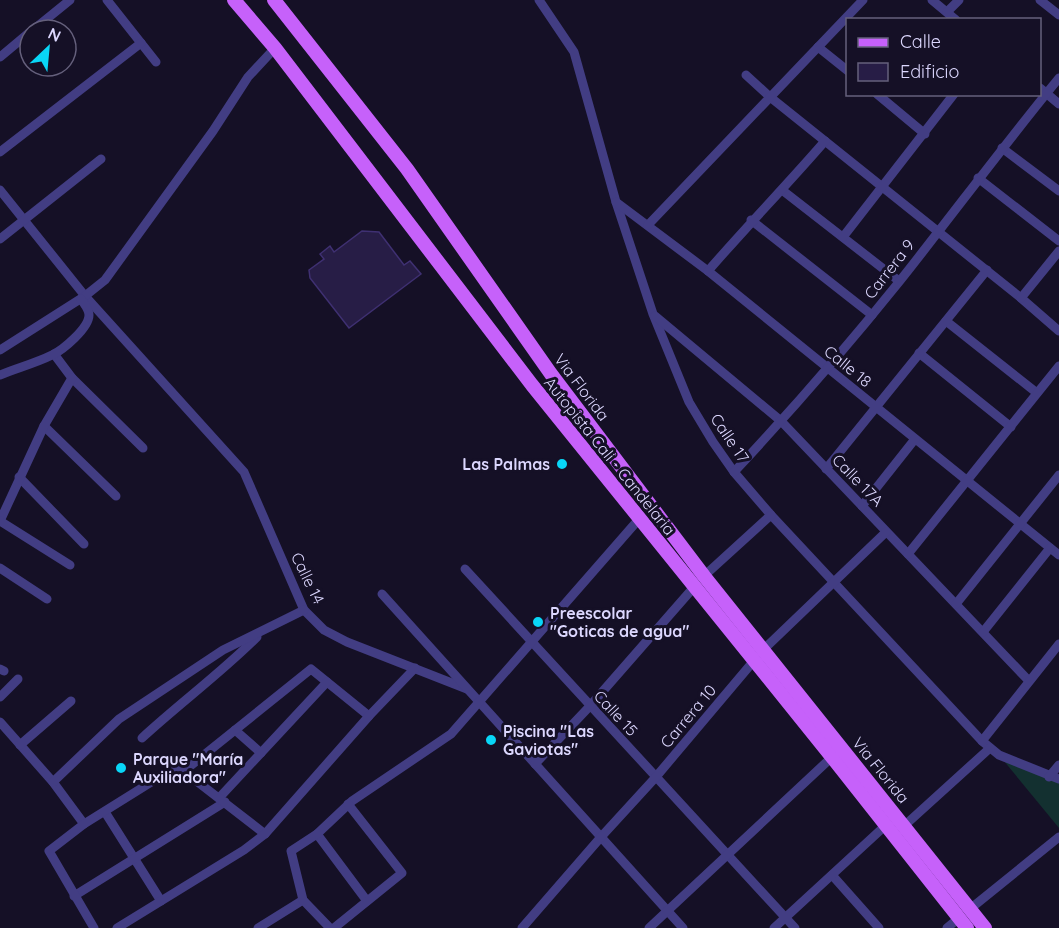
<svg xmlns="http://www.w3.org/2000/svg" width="1059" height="928" font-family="Quicksand,sans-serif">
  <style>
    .green { fill: #133030 }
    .building { fill: #271d46; stroke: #3f3072; stroke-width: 1.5 }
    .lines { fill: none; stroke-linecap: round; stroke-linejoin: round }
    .street { stroke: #423d83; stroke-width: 9 }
    .primary { stroke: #c661fa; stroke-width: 14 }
    .poi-dot { fill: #09d6f7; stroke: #151026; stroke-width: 2 }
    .labels { text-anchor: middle; stroke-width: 6; stroke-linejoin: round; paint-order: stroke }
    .street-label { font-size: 16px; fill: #dcd7fe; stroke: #151026 }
    .poi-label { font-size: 16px; font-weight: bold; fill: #dcd7fe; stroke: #151026; text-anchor: start }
  </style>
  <rect width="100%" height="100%" fill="#151026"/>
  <path class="green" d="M999 755 1059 779V828Z"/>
  <path class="building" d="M362 231 379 232 404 265 410 261 421 274 349 328 310 278 309 270 324 259 320 254 330 246 334 252Z"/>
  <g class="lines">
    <g class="street">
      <path d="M107 0 156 62"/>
      <path d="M539 0 574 52 616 202 653 314 689 402 713 442 734 472 771 515 982 741 999 755 1059 779"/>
      <path d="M932 0 956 20"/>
      <path d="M1040 0 1059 15"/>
      <path d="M947 12 959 0"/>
      <path d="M33 30 70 0"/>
      <path d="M818 47 848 71"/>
      <path d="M0 57 30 32"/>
      <path d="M746 75 770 97 1021 298 1059 331"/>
      <path d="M1040 88 1059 104"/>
      <path d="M877 94 925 134"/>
      <path d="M1002 148 1059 191"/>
      <path d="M0 152 141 43"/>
      <path d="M978 178 1059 241"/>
      <path d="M0 190 85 296 244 472 304 610 324 630 347 642 467 689"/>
      <path d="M782 190 899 281"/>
      <path d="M616 202 708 271 1059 555"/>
      <path d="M751 220 872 315"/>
      <path d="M648 225 863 0"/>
      <path d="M843 237 954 94"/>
      <path d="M0 239 101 159"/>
      <path d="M708 271C746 227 787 185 825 141"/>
      <path d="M1021 298 1059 251"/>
      <path d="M655 316 781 421 1029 681"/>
      <path d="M946 321 1037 393"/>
      <path d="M0 350 85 296 105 280 213 131 248 77 275 48"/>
      <path d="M919 353 1011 427"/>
      <path d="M54 354 72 378 143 448"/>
      <path d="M0 375C17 368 36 363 52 355 63 350 89 328 89 315 89 309 84 304 81 299"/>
      <path d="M44 426 116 496"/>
      <path d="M826 469 987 270"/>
      <path d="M734 472C791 411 846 348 899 282 953 214 1004 145 1059 78"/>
      <path d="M19 477 84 544"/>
      <path d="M862 506 915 439"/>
      <path d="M0 521 44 426 72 378"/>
      <path d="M0 521 70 565"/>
      <path d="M908 554 1059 366"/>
      <path d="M0 568 47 599"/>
      <path d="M465 569 795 928"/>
      <path d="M704 576 771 515"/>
      <path d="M382 594 683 928"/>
      <path d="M956 604 1059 475"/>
      <path d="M983 632 1050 548"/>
      <path d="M0 669 4 671"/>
      <path d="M0 697 18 679"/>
      <path d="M0 722 53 782 84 824"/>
      <path d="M235 730 261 753"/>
      <path d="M142 738C180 703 221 673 257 637"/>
      <path d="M982 741 1059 644"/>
      <path d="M20 745 71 701"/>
      <path d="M535 764 589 707 694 587"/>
      <path d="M184 771 311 669 369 716"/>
      <path d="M1049 777 1059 765"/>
      <path d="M53 782 119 719 223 650 304 610"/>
      <path d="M219 798 327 682"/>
      <path d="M105 812 161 901"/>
      <path d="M904 826 990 748"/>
      <path d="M317 834 367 901"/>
      <path d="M832 875 879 928"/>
      <path d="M74 896 225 802"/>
      <path d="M970 909 1059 837"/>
      <path d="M94 928 49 851 84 824 177 766 265 834"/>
      <path d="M117 928 244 850 265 834 369 716 415 668"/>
      <path d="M258 928 303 900"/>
      <path d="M330 928 303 900 291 851 317 834 352 801 451 734 639 519"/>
      <path d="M334 928 402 873 348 804"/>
      <path d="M522 928 601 837 655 778 763 650 886 532"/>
      <path d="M649 928 832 757"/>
      <path d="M774 928 886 825"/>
      <path d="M947 928 959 918"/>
    </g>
    <g class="primary">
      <path d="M234 0 275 48 532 385 832 757 967 928"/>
      <path d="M274 0 407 169 551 374 704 576 985 928"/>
    </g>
  </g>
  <g class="poi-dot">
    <circle cx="562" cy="464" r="6"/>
    <circle cx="538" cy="622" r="6"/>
    <circle cx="491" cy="740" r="6"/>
    <circle cx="121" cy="768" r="6"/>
  </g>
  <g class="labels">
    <g class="street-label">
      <text transform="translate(889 269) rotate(-52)" y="6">Carrera 9</text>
      <text transform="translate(848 366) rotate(39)" y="6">Calle 18</text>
      <text transform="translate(582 387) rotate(53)" y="6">Via Florida</text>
      <text transform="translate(730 438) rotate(56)" y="6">Calle 17</text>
      <text transform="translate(610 456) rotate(51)" y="6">Autopista Cali - Candelaria</text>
      <text transform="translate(858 480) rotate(46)" y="6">Calle 17A</text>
      <text transform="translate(308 578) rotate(64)" y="6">Calle 14</text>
      <text transform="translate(616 713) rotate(47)" y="6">Calle 15</text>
      <text transform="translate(688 716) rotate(-50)" y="6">Carrera 10</text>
      <text transform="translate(881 770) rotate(51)" y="6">Via Florida</text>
    </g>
    <g class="poi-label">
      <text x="550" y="470" text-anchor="end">Las Palmas</text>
      <text x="550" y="619">Preescolar<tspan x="550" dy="18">"Goticas de agua"</tspan></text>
      <text x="503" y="737">Piscina "Las<tspan x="503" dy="18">Gaviotas"</tspan></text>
      <text x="133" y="765">Parque "María<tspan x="133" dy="18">Auxiliadora"</tspan></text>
    </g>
  </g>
  <rect x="846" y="18" width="195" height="78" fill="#151026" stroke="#65607c" stroke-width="1.5"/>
  <rect x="858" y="38" width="30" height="9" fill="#c661fa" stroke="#65607c" stroke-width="1.5"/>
  <text x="900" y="48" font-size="18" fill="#dcd7fe">Calle</text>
  <rect x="858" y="63" width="30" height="18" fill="#271d46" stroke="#65607c" stroke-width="1.5"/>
  <text x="900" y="78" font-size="18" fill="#dcd7fe">Edificio</text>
  <g transform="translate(48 48) rotate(26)"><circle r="28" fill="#151026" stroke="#65607c" stroke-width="1.5"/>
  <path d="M0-4.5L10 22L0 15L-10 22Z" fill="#09d6f7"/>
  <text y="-9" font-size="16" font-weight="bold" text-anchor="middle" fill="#dcd7fe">N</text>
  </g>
</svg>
